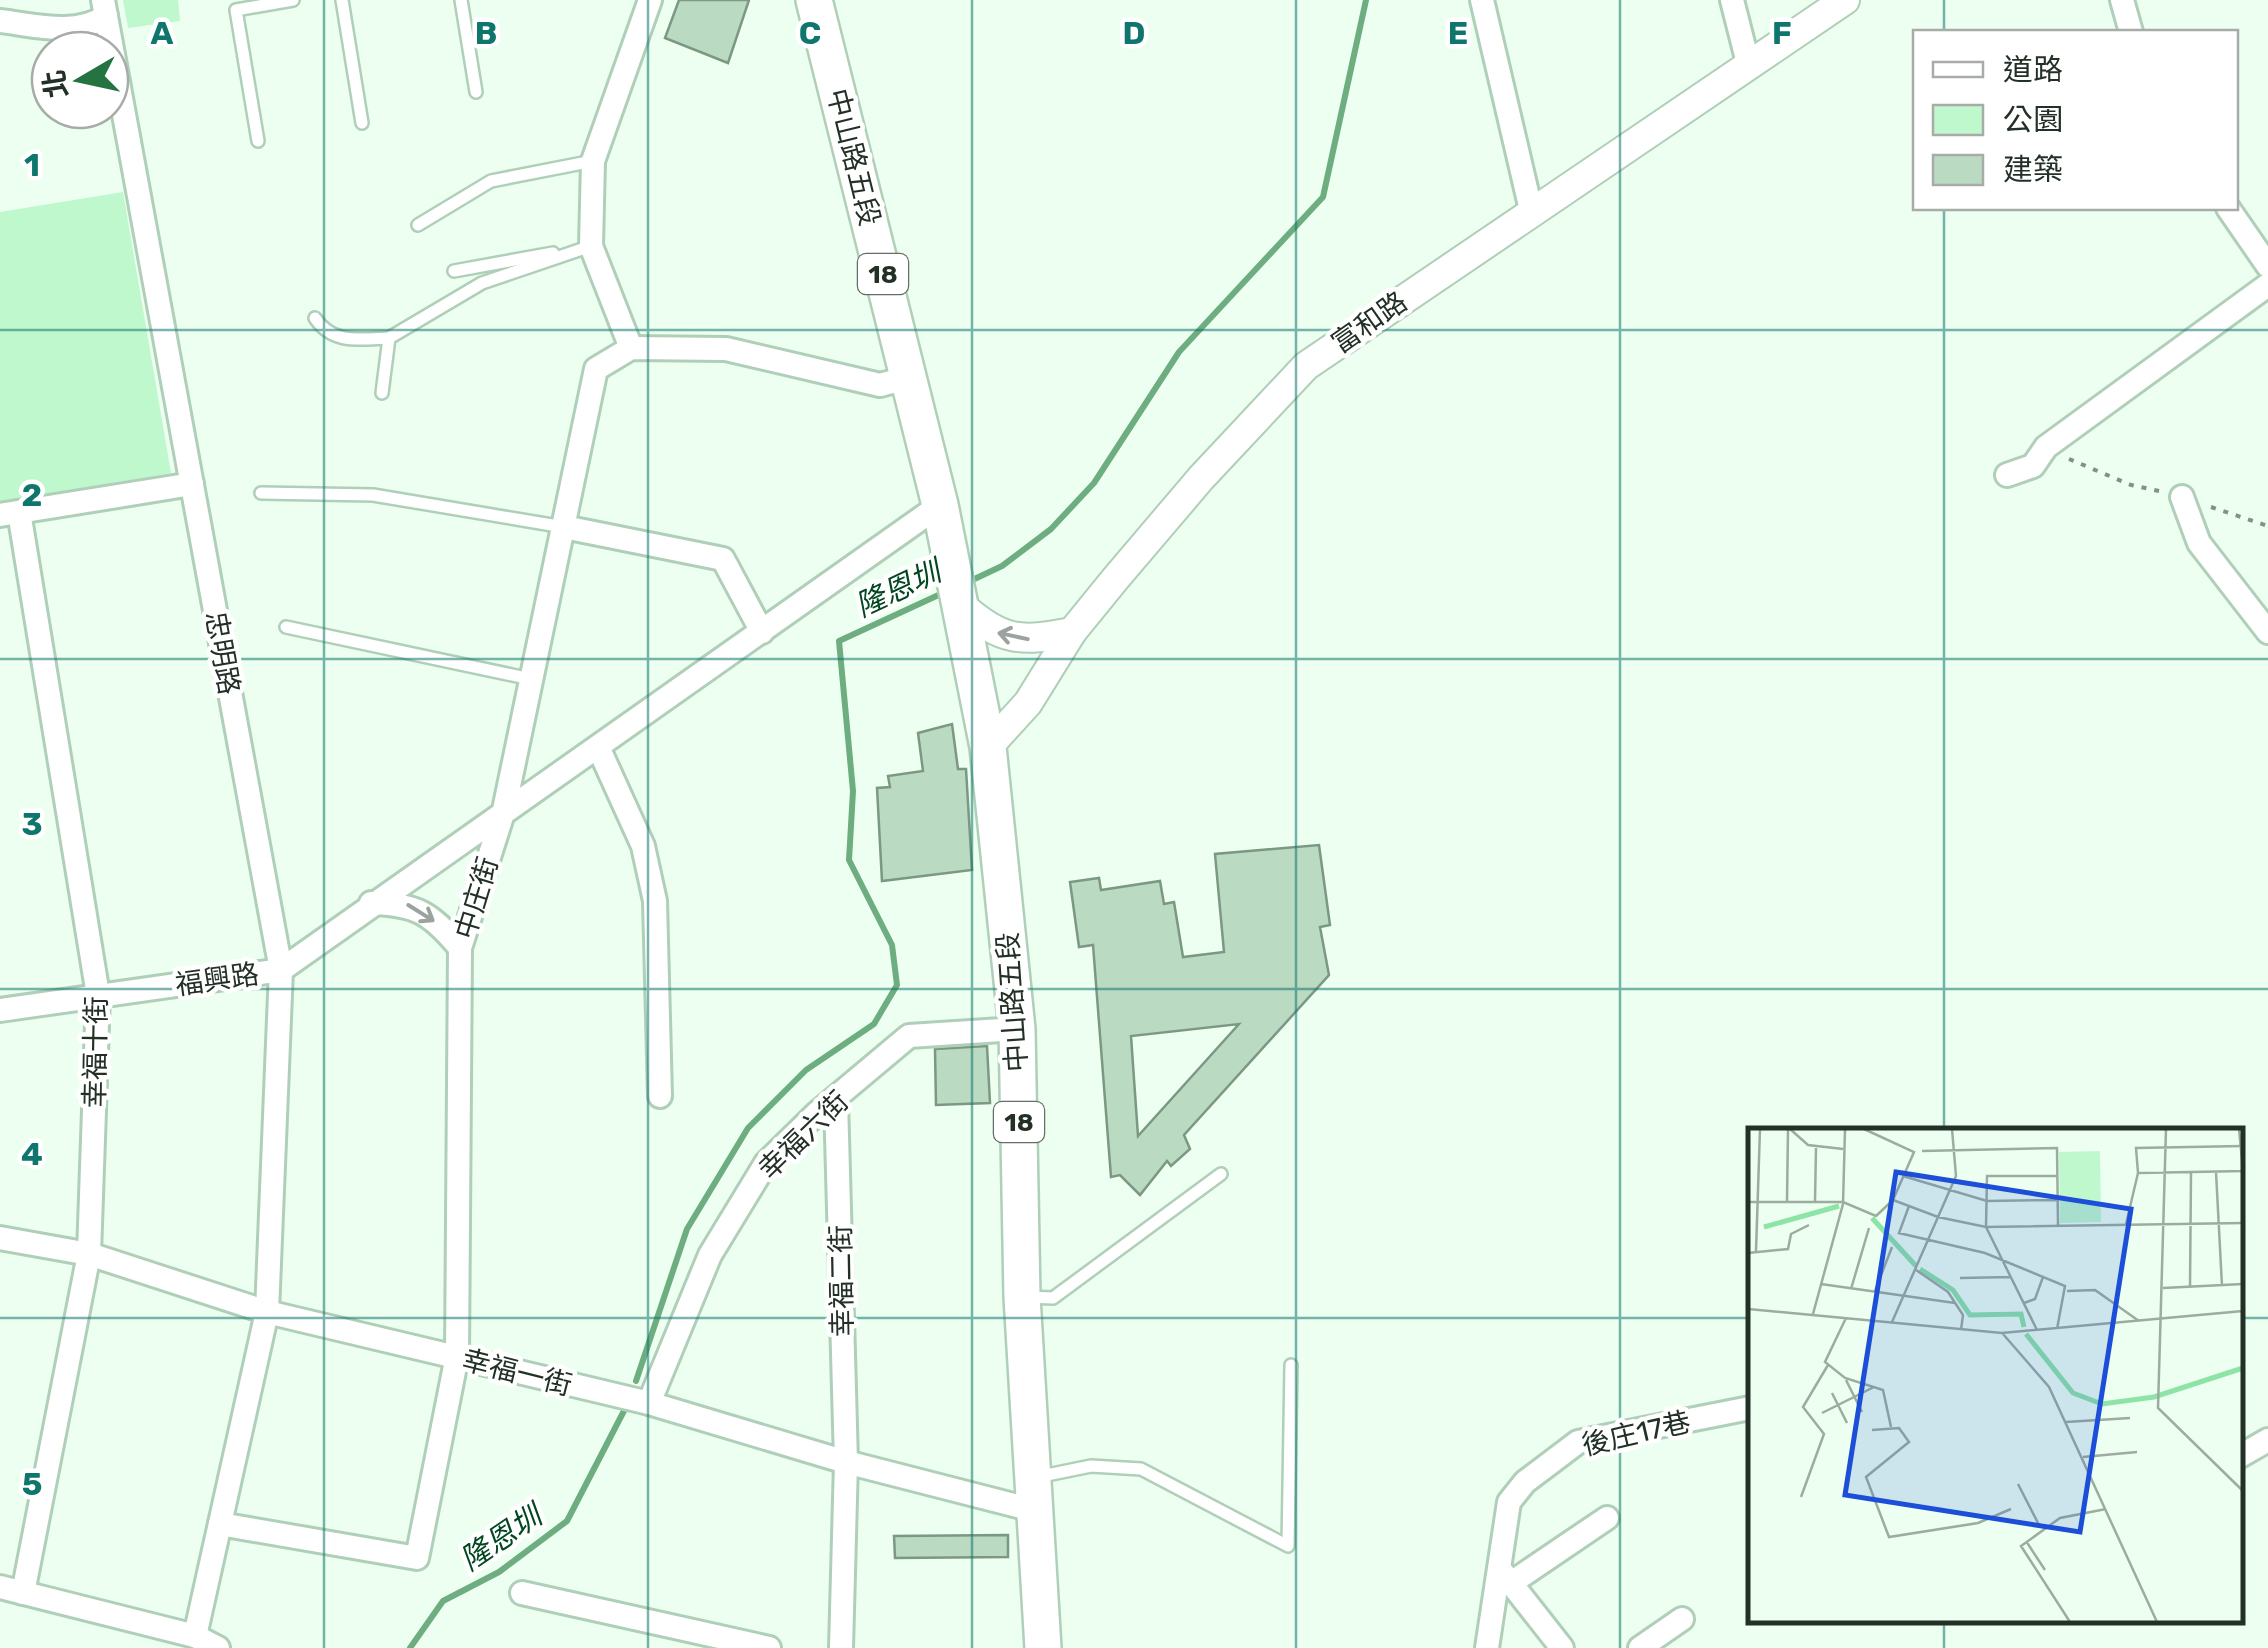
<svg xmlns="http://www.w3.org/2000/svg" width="2268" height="1648" font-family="Rubik,'Noto Sans TC',sans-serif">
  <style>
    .green { fill: #c0f8ce }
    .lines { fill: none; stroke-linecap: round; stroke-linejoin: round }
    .stream { stroke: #6ead80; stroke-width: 6 }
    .building { fill: #bbdac2; stroke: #7b9882; stroke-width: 2.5; fill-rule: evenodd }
    .service-casing { stroke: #b0cfb8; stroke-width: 16 }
    .minor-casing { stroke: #b0cfb8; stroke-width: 28 }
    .tertiary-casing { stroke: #b0cfb8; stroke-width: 32 }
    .primary-casing { stroke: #b0cfb8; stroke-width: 40 }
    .path { stroke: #819185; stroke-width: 4; stroke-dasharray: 5 8; stroke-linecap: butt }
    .service { stroke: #fff; stroke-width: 11 }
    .minor { stroke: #fff; stroke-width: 22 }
    .tertiary { stroke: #fff; stroke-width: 28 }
    .primary { stroke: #fff; stroke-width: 35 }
    .oneway { stroke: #9ca29d }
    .grid { fill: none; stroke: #0f766e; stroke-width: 2.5; stroke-opacity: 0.55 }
    .labels { text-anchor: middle; stroke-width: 9; stroke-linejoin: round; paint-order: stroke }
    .shield { fill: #fff; stroke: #656e67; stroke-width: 2.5 }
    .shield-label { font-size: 25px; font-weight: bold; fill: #233026 }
    .street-label { font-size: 28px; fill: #233026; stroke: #fff }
    .water-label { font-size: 30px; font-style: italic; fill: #024721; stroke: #fff }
    .inset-river { fill: none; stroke: #8ee3a6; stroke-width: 5 }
    .inset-road { fill: none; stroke: #9cac9f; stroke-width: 2.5 }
    .view { fill: #1d4ed8; fill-opacity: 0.15; stroke: #1d4ed8; stroke-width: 5 }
    .inset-edge { fill: none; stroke: #233026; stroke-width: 5 }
    .grid-label { font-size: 32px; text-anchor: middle; font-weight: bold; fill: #0f766e; stroke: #fff; stroke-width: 9; stroke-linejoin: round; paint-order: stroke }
  </style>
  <rect width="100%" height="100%" fill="#ecfff0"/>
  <g class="green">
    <path d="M123 0H178L180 21 128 28Z"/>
    <path d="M123 192 171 473 0 502V212Z"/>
  </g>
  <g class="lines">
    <g class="stream">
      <path d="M966 583 1002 566 1051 529 1094 483 1179 352 1323 197 1366 0"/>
      <path d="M636 1381 687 1229 748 1128 806 1070 874 1024 897 985 892 945 849 860 853 791 839 641 945 592"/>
      <path d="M410 1648 443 1601 499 1572 567 1521 627 1405"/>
    </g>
  </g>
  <g class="building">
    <path d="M679 0H749L728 63 665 38Z"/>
    <path d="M952 724 958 769H966L972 870 882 881 877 788 890 787 888 776 923 771 918 733Z"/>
    <path d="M1319 845 1330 925 1320 927 1329 975 1184 1135 1190 1149 1171 1166 1167 1161 1140 1195 1120 1175 1111 1177 1093 945 1079 947 1070 882 1099 878 1101 890 1160 881 1164 904 1174 902 1183 957 1224 952 1215 854ZM1239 1024 1138 1136 1131 1036Z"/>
    <path d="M987 1046 990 1103 936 1105 935 1049Z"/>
    <path d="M1008 1535V1557L895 1558 894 1536Z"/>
  </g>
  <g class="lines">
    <g class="service-casing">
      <g id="service">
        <path d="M342 0 362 123"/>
        <path d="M461 0 476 92"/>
        <path d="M258 141 236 10 293 0"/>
        <path d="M418 225 491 181 593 161"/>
        <path d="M454 271 553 253"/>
        <path d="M315 318C333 345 360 339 389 338"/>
        <path d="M382 393 389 338 482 283 591 246"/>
        <path d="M261 493 373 495 564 527"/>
        <path d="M286 627 531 679"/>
        <path d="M1026 1297 1053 1298 1221 1174"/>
        <path d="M1037 1477 1091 1466 1141 1469 1288 1546 1291 1365"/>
      </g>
    </g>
    <g class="minor-casing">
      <g id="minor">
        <path d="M1482 0 1531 210"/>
        <path d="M1732 0 1748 63"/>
        <path d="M2122 0 2131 32"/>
        <path d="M0 21C35 25 75 37 106 16"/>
        <path d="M2228 208 2268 266"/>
        <path d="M631 348 591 246 593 161 650 0"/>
        <path d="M2007 475 2033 466 2046 447 2268 285"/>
        <path d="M2182 497 2199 543 2268 632"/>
        <path d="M19 512 98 995 89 1254 23 1593"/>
        <path d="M0 515 192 484"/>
        <path d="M564 527 723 559 762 632"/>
        <path d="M599 749 643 846 655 901 660 1096"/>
        <path d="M371 903C416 904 431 913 460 948"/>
        <path d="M0 1010 281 970 940 505"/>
        <path d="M836 1100 846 1462 841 1648"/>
        <path d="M0 1238 89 1254 267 1312 649 1403 846 1462 1033 1510"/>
        <path d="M649 1403 710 1255 766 1163 816 1114 909 1036 1017 1029"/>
        <path d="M2240 1456 2268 1440"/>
        <path d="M220 1524 417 1558 457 1356 460 948 504 810 596 369 631 348 726 349 880 385 910 377"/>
        <path d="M1503 1573 1562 1648"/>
        <path d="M1514 1581 1607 1518"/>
        <path d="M0 1587 195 1636 267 1312 281 970 103 0"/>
        <path d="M522 1593 769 1648"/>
        <path d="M195 1636 218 1648"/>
        <path d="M1487 1648 1509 1502 1525 1482 1578 1442 1750 1408"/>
        <path d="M1640 1648 1682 1619"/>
      </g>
    </g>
    <g class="tertiary-casing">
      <g id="tertiary">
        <path d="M962 606C1002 642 1021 642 1072 632"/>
        <path d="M988 747 1028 703 1072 632 1116 578 1201 478 1306 366 1845 0"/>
      </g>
    </g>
    <g class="primary-casing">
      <path id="primary" d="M814 0 940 505 988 747 1017 1029 1022 1297 1043 1648"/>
    </g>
    <g class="path">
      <path d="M2069 459 2131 485 2159 491"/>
      <path d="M2211 507 2268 526"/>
    </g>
    <use href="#service" class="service"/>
    <use href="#minor" class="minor"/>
    <use href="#tertiary" class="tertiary"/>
    <use href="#primary" class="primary"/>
  </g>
  <defs><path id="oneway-shaft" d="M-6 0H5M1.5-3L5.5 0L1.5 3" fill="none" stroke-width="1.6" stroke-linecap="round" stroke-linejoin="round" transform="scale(2.5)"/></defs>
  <g class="oneway">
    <use href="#oneway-shaft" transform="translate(1013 636) rotate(-168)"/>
    <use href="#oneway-shaft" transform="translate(421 913) rotate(32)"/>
  </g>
  <path class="grid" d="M324 0V1648M648 0V1648M972 0V1648M1296 0V1648M1620 0V1648M1944 0V32M1944 208V1130M0 330H2268M0 659H2268M0 989H2268M0 1318H1750M2240 1318H2268M1944 1620V1648"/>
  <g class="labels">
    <g class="shield">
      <rect x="858" y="254" width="50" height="40" rx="8"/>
      <rect x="994" y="1102" width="50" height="40" rx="8"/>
    </g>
    <g class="shield-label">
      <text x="883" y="283">18</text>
      <text x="1019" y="1131">18</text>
    </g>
    <g class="street-label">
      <text transform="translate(854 157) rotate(76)" y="10">中山路五段</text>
      <text transform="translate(1369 322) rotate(-35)" y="10">富和路</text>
      <text transform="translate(223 653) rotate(80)" y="10">忠明路</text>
      <text transform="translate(476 898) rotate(-73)" y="10">中庄街</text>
      <text transform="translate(217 979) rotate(-8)" y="10">福興路</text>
      <text transform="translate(1012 1002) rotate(-94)" y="10">中山路五段</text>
      <text transform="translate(95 1052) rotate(-89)" y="10">幸福十街</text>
      <text transform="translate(803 1135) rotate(-44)" y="10">幸福六街</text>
      <text transform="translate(841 1281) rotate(-91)" y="10">幸福二街</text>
      <text transform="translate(517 1372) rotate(14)" y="10">幸福一街</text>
      <text transform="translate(1636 1433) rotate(-13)" y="10">後庄17巷</text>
    </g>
    <g class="water-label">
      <text transform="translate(898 589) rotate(-25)" y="10">隆恩圳</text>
      <text transform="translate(501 1538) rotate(-34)" y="10">隆恩圳</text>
    </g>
  </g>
  <g transform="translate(1748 1128)">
    <rect width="495" height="495" fill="#ecfff0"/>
    <path d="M352 23 353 94 312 95 311 24Z" fill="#c0f8ce"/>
    <path class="inset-river" d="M124 90 168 138M16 99 91 78M172 141 205 162 222 187 273 186 276 199M278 206 325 265 354 276 406 269 495 240"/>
    <path class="inset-road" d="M42 1 60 17 95 21M116 1 166 24 145 72 190 89 238 99 495 95M418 1 410 280 495 363M174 23 309 20 310 97M468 44 474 158M390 45 495 43 491 1M155 48 239 73 310 72M39 73 40 1M67 73 68 20M0 74H95L128 88 145 72M161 78 151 105 237 125 317 158 309 201M378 96 390 45 388 20 495 18M8 123 12 1M0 125 40 121 43 106 61 97M168 142 200 164 215 187 213 202M212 150 263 149M73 156 207 175M415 160 495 156M442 160 443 45M103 161 121 100M127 163 144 119M319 163 347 162 391 193M276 175 287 171 295 149M0 181 254 205 495 183M65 186 95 76 97 1M98 190 77 234 97 250 135 262 143 299M144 194 208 48 204 1M289 202 238 99 239 48H309M255 206 301 259 409 494M98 252 114 284M84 265 99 295M74 285 126 259M318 294 382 290M124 302 151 300 161 314 118 349 141 409 230 395 263 381M335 329 389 324M270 356 292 399M53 369 76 306 55 279 80 237M278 413 297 442M322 494 273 418 312 390 358 381"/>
    <path class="view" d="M148 44 383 81 332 404 97 367Z"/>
    <rect width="495" height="495" class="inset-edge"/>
  </g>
  <g class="grid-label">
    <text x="162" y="44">A</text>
    <text x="486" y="44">B</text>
    <text x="810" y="44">C</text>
    <text x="1134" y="44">D</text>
    <text x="1458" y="44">E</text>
    <text x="1782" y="44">F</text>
    <text x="32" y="176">1</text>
    <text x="32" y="506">2</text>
    <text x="32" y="835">3</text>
    <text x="32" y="1165">4</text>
    <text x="32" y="1495">5</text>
  </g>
  <rect x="1913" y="30" width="325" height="180" fill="#ffffff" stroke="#a7aca8" stroke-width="2.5"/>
  <rect x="1933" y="62" width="50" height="15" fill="#ffffff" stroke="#a7aca8" stroke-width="2.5"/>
  <text x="2003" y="80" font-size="30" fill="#233026">道路</text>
  <rect x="1933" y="105" width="50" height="30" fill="#c0f8ce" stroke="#a7aca8" stroke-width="2.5"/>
  <text x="2003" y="130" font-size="30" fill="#233026">公園</text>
  <rect x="1933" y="155" width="50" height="30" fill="#bbdac2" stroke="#a7aca8" stroke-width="2.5"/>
  <text x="2003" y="180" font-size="30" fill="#233026">建築</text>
  <g transform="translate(80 80) rotate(261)"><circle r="48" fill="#ffffff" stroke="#a7aca8" stroke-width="2.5"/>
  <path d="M0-8L18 38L0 25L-18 38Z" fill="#267342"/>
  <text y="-15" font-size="28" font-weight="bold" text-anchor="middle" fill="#233026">北</text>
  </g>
</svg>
